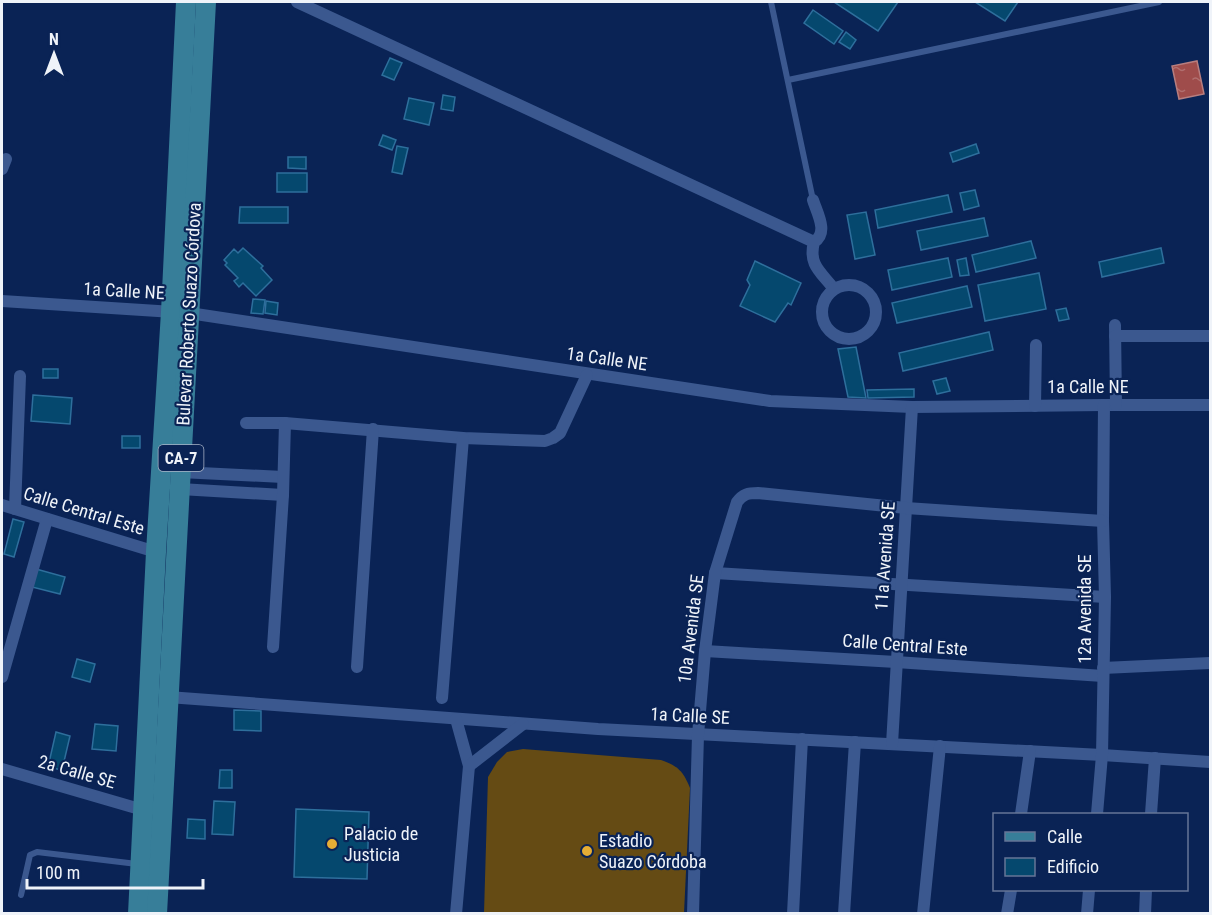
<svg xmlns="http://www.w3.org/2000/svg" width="1212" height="915" font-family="'Roboto Condensed',sans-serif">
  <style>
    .pitch { fill: #654b14 }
    .water { fill: url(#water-ripples); stroke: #b77e7f; stroke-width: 1.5 }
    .building { fill: #05486e; stroke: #2e6f9c; stroke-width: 1.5 }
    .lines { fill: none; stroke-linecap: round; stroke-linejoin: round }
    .service { stroke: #3b588f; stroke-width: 6 }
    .minor { stroke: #3b588f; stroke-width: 12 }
    .primary { stroke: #377e99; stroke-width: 20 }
    .poi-dot { fill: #e5ad35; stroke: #0a2355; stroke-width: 2 }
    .labels { text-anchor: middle; stroke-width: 4.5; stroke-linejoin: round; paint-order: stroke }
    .shield { fill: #0a2355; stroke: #aab5c8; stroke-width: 1.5 }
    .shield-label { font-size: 16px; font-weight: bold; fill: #eff3f9 }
    .street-label { font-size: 18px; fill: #eff3f9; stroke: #0a2355 }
    .poi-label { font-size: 18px; fill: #eff3f9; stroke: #0a2355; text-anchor: start }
  </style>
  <defs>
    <pattern id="water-ripples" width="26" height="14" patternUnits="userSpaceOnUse" patternTransform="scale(1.5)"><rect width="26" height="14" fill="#9f4c4b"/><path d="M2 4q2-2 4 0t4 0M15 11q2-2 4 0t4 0" fill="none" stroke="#b16f6f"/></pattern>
  </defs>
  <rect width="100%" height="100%" fill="#0a2355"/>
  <path class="pitch" d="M523 749 661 760C678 766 683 771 690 788L684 913H484L488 777 497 762 507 752Z"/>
  <path class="water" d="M1197 61 1204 94 1179 99 1172 66Z"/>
  <g class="building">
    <path d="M834 2H898L878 31Z"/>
    <path d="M975 2H1018L1005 21Z"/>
    <path d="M813 10 843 31 834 44 804 23Z"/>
    <path d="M846 32 856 40 850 49 839 42Z"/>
    <path d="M390 58 402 63 394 80 382 75Z"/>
    <path d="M443 95 455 97 453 111 441 109Z"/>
    <path d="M409 98 434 103 429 125 404 119Z"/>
    <path d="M383 135 396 140 392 150 379 145Z"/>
    <path d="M976 144 979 153 953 162 950 153Z"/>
    <path d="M397 146 408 148 402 174 392 172Z"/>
    <path d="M288 157H306V169L288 168Z"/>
    <rect x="277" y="173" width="30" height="19"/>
    <path d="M975 190 979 206 964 210 960 193Z"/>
    <path d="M948 195 952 212 878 228 875 210Z"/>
    <path d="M240 207H288V223H239Z"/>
    <path d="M866 212 875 255 855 259 847 215Z"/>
    <path d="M984 218 988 236 921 250 917 231Z"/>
    <path d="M1031 241 1036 258 976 272 972 255Z"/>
    <path d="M243 248 263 266 261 268 272 280 256 296 243 283 239 287 234 281 238 278 225 265 227 263 224 260 234 249 238 253Z"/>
    <path d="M1161 248 1164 263 1102 277 1099 262Z"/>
    <path d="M948 258 952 277 892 290 888 270Z"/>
    <path d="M966 258 969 275 960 276 957 260Z"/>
    <path d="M755 261 801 283 791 305 788 303 775 322 740 306 750 285 747 280Z"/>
    <path d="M1039 273 1046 309 985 321 978 285Z"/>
    <path d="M967 286 972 307 897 323 892 303Z"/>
    <path d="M253 299 265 300 263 314 251 313Z"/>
    <path d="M266 301 278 303 277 315 265 313Z"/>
    <path d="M1066 308 1069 319 1059 321 1056 310Z"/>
    <path d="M989 332 993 350 903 371 899 353Z"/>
    <path d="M856 347 866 398 848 397 838 349Z"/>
    <rect x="43" y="369" width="15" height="9"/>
    <path d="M946 378 950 391 937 394 933 381Z"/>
    <path d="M914 389V397L868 398 867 390Z"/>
    <path d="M33 395 72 398 70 424 31 421Z"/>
    <rect x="122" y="436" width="18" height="12"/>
    <path d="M13 519 24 522 14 557 4 554Z"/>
    <path d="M36 569 65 577 60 594 32 587Z"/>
    <path d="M77 659 95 664 90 682 72 677Z"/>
    <path d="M234 710 261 711V731L234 730Z"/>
    <path d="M95 724 118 726 116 751 92 749Z"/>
    <path d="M56 732 70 736 62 770 48 767Z"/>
    <path d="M220 770H232V788H219Z"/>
    <path d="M214 801 235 802 233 835 212 834Z"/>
    <path d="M296 809 369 812 367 879 294 877Z"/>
    <path d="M188 819 205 820V839L187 838Z"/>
  </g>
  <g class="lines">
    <g class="service">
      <path d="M771 2 813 200"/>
      <path d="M788 80 1159 2"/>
      <path d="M21 895 30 855 37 852 137 864"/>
    </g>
    <g class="minor">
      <path d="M297 2 814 242"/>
      <path d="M2 169 6 159"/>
      <path d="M813 200C817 213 829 233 814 242 808 265 821 272 834 289"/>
      <circle cx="849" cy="312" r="27"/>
      <path d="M2 301 189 313 770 401 912 407 1104 405H1210"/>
      <path d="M1115 325 1116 405"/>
      <path d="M1115 336H1210"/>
      <path d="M1035 406 1036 345"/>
      <path d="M246 423H285L463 438 545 441 553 438 560 433 587 375"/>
      <path d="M180 472 283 477"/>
      <path d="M180 489 283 495"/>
      <path d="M2 505 156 552"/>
      <path d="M15 509 20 376"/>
      <path d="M715 573 1105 597"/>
      <path d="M273 647 283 495 285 423"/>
      <path d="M705 651 896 662 1103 676"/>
      <path d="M357 667 373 429"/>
      <path d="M1103 668 1210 663"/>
      <path d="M2 677 47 519"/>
      <path d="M168 697 598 729 1102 755 1210 762"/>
      <path d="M442 698 463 438"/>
      <path d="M456 719 469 766 456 914"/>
      <path d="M892 744 912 407"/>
      <path d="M469 766 523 724"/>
      <path d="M2 769 143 810"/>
      <path d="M1021 814 1030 751"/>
      <path d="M1097 814 1102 755 1105 597 1103 521 1104 405"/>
      <path d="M1151 814 1155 758"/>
      <path d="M693 914 698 735 705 651 715 573 737 502C743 494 748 493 758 493L906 508 1103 521"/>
      <path d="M793 914 802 739"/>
      <path d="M844 914 855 742"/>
      <path d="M923 914 940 746"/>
      <path d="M1007 914 1011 890"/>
      <path d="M1087 914 1089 890"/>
      <path d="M1145 914 1146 890"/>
    </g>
    <g class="primary">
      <path d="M138 914 156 552 171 312 186 2"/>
      <path d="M157 914 206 2"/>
    </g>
  </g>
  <g class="poi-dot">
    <circle cx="332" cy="844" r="6"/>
    <circle cx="587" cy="851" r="6"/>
  </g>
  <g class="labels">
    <rect class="shield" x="158.5" y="445" width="45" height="26" rx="4.5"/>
    <g class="shield-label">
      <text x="181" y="464">CA-7</text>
    </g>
    <g class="street-label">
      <text transform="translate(124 291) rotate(3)" y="6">1a Calle NE</text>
      <text transform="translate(189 314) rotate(-87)" y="6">Bulevar Roberto Suazo Córdova</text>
      <text transform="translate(607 359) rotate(8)" y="6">1a Calle NE</text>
      <text x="1088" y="393">1a Calle NE</text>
      <text transform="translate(84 511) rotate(17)" y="6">Calle Central Este</text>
      <text transform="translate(885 556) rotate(-86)" y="6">11a Avenida SE</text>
      <text transform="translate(1085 609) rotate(-90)" y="6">12a Avenida SE</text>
      <text transform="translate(691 629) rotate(-83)" y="6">10a Avenida SE</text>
      <text transform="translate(905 645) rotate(4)" y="6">Calle Central Este</text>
      <text transform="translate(690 716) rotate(3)" y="6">1a Calle SE</text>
      <text transform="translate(77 772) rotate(16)" y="6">2a Calle SE</text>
    </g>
    <g class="poi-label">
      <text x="344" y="840">Palacio de<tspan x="344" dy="21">Justicia</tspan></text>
      <text x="599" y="847">Estadio<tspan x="599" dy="21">Suazo Córdoba</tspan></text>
    </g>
  </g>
  <rect width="1212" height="915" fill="none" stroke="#eff3f9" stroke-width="6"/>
  <rect x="993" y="813" width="195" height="78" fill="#0a2355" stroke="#667697" stroke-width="1.5"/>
  <rect x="1005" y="832" width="30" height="9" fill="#377e99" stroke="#667697" stroke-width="1.5"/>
  <text x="1047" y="843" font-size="18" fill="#eff3f9">Calle</text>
  <rect x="1005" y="858" width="30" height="18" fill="#05486e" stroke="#667697" stroke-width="1.5"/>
  <text x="1047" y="873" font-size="18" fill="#eff3f9">Edificio</text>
  <g transform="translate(54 54)" stroke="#0a2355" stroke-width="4.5" paint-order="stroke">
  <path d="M0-4.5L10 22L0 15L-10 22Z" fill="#eff3f9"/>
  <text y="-9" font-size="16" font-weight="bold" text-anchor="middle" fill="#eff3f9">N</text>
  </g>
  <path d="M27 879v9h176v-9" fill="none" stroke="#eff3f9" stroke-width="3"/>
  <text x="36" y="879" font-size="18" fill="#eff3f9" stroke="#0a2355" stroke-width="4.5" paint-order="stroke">100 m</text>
</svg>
